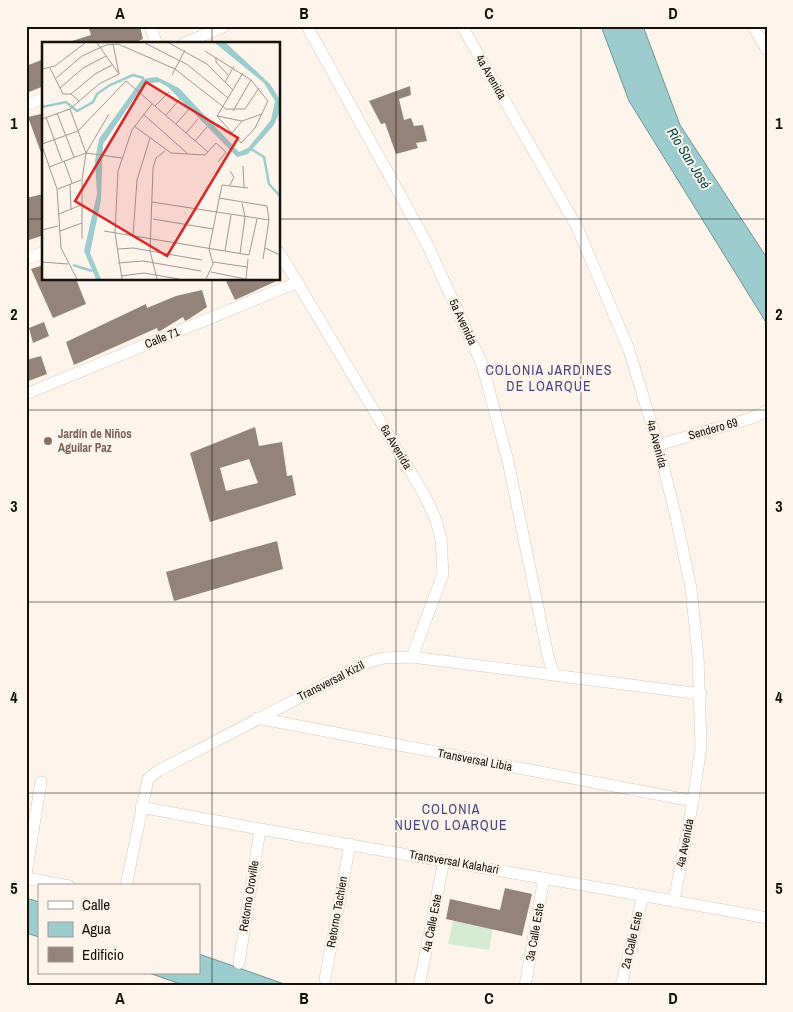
<svg xmlns="http://www.w3.org/2000/svg" width="793" height="1012" font-family="'Archivo Narrow',sans-serif">
  <style>
    .green { fill: #d5ebd2 }
    .water { fill: #9ccccd; stroke: #749493 }
    .building { fill: #938378; fill-rule: evenodd }
    .lines { fill: none; stroke-linecap: round; stroke-linejoin: round }
    .minor-casing { stroke: #d9cbbd; stroke-width: 12 }
    .minor { stroke: #fff; stroke-width: 11 }
    .grid { fill: none; stroke: #16110c; stroke-width: 1; stroke-opacity: 0.55 }
    .education-dot { fill: #8d6e63; stroke: #fdf4eb; stroke-width: 2 }
    .labels { text-anchor: middle; stroke-width: 4; stroke-linejoin: round; paint-order: stroke }
    .street-label { font-size: 12px; fill: #16110c; stroke: #fdf4eb }
    .education-label { font-size: 12px; font-weight: bold; fill: #785e54; stroke: #fdf4eb; text-anchor: start }
    .water-label { font-size: 14px; font-style: italic; fill: #004b4c; stroke: #fdf4eb }
    .neighbourhood-label { font-size: 14px; letter-spacing: 1px; fill: #484784; stroke: #fdf4eb }
    .inset-river { fill: none; stroke: #9ccccd; stroke-width: 2.5 }
    .inset-road { fill: none; stroke: #a19992; stroke-width: 1 }
    .view { fill: #d62828; fill-opacity: 0.15; stroke: #d62828; stroke-width: 2.5 }
    .inset-edge { fill: none; stroke: #16110c; stroke-width: 2.5 }
    .neatline { fill: none; stroke: #16110c; stroke-width: 2 }
    .grid-label { font-size: 16px; text-anchor: middle; font-weight: bold; fill: #16110c }
  </style>
  <rect width="100%" height="100%" fill="#fdf4eb"/>
  <path class="green" d="M453 921 493 927 489 950 448 944Z"/>
  <g class="water">
    <path d="M601 26H643L680 125 767 258V324L629 101Z"/>
    <path d="M26 898 39 902V937L26 933Z"/>
    <path d="M199 954 290 986H186L149 973H199Z"/>
  </g>
  <g class="building">
    <path d="M88 26H140L143 39 131 44H70L69 42 91 35Z"/>
    <path d="M44 59V86L29 92 26 86V66Z"/>
    <path d="M410 86 411 95 399 99 404 120 411 118 414 126 423 125 427 141 416 143 418 148 396 154 385 123 381 124 369 101Z"/>
    <path d="M41 114 42 117 44 116 43 158 28 117Z"/>
    <path d="M44 194V235L26 241V198Z"/>
    <path d="M44 265V279H76L86 304 53 318 31 269Z"/>
    <path d="M225 279H281L235 300Z"/>
    <path d="M202 290 207 307 189 319 185 321 183 317 160 331H158L157 328 74 365 66 342 146 304 147 308 176 296Z"/>
    <path d="M44 322 49 336 33 343 29 328Z"/>
    <path d="M41 356 47 374 26 382V360Z"/>
    <path d="M255 427 259 446 282 442 287 476 292 475 296 495 210 522 190 453ZM249 459 258 483 226 491 220 468Z"/>
    <path d="M277 541 283 569 174 601 166 572Z"/>
    <path d="M505 888 532 894 522 936 446 919 450 899 500 910Z"/>
  </g>
  <g class="lines">
    <g class="minor-casing">
      <g id="minor">
        <path d="M150 26 157 44"/>
        <path d="M307 26 427 244 482 364 508 461 548 656 554 674"/>
        <path d="M462 26 577 227 629 350 658 445 675 513 691 588 698 656 701 746 693 801 674 901"/>
        <path d="M753 26 767 50"/>
        <path d="M183 44 225 26"/>
        <path d="M26 105 44 98"/>
        <path d="M279 252 425 496 436 520 441 539 443 574 412 657"/>
        <path d="M26 259 44 252"/>
        <path d="M26 394 298 282"/>
        <path d="M658 445 752 418 767 411"/>
        <path d="M257 718 693 801"/>
        <path d="M141 807C349 847 559 879 767 918"/>
        <path d="M26 874 41 782"/>
        <path d="M26 878 69 886"/>
        <path d="M126 886 148 779 158 771 366 663 383 658 412 657 701 694"/>
        <path d="M239 963 260 830"/>
        <path d="M325 979 350 844"/>
        <path d="M419 986 444 860"/>
        <path d="M525 986 544 878"/>
        <path d="M621 986 643 895"/>
      </g>
    </g>
    <use href="#minor" class="minor"/>
  </g>
  <path class="grid" d="M212 26V44M396 26V986M581 26V986M26 219H44M279 219H767M212 279V986M26 410H767M26 602H767M26 793H767"/>
  <circle class="education-dot" cx="48" cy="441" r="5"/>
  <g class="labels">
    <g class="street-label">
      <text transform="translate(491 77) rotate(60)" y="4">4a Avenida</text>
      <text transform="translate(463 322) rotate(65)" y="4">5a Avenida</text>
      <text transform="translate(162 338) rotate(-22)" y="4">Calle 71</text>
      <text transform="translate(713 429) rotate(-16)" y="4">Sendero 69</text>
      <text transform="translate(657 444) rotate(75)" y="4">4a Avenida</text>
      <text transform="translate(396 447) rotate(59)" y="4">6a Avenida</text>
      <text transform="translate(331 681) rotate(-27)" y="4">Transversal Kizil</text>
      <text transform="translate(475 760) rotate(11)" y="4">Transversal Libia</text>
      <text transform="translate(685 843) rotate(-79)" y="4">4a Avenida</text>
      <text transform="translate(454 862) rotate(10)" y="4">Transversal Kalahari</text>
      <text transform="translate(249 896) rotate(-81)" y="4">Retorno Oroville</text>
      <text transform="translate(337 912) rotate(-80)" y="4">Retorno Tachien</text>
      <text transform="translate(432 923) rotate(-79)" y="4">4a Calle Este</text>
      <text transform="translate(535 932) rotate(-80)" y="4">3a Calle Este</text>
      <text transform="translate(632 940) rotate(-77)" y="4">2a Calle Este</text>
    </g>
    <g class="education-label">
      <text x="58" y="438">Jardín de Niños<tspan x="58" dy="14">Aguilar Paz</tspan></text>
    </g>
    <g class="water-label">
      <text transform="translate(689 158) rotate(58)" y="5">Río San José</text>
    </g>
    <g class="neighbourhood-label">
      <text x="549" y="375">COLONIA JARDINES<tspan x="549" dy="16">DE LOARQUE</tspan></text>
      <text x="451" y="814">COLONIA<tspan x="451" dy="16">NUEVO LOARQUE</tspan></text>
    </g>
  </g>
  <g transform="translate(42 42)">
    <rect width="238" height="238" fill="#fdf4eb"/>
    <path d="M173 1H184L228 42 238 58 237 71 232 83 206 112 195 115 126 45 117 40 102 42 61 102 59 158 48 211 59 237H54L42 209 55 152 53 119 57 97 100 37 115 35 137 46 197 110 206 106 229 78 233 59 222 41Z" fill="#9ccccd"/>
    <path class="inset-river" d="M0 65 24 60 35 69 51 60 55 52 68 43 91 33 102 36M209 107 222 115 227 142 238 154M31 223 50 229"/>
    <path class="inset-road" d="M55 1 77 32M103 1 146 23 186 56M127 1 165 22 191 48M71 2 77 32M163 9 209 38 226 59 213 86 199 101 175 74M174 15V20L186 33M8 26 21 52H29L37 59M0 27 13 24 43 1M130 33 143 8M13 37 40 14 64 3 76 2 133 27 184 67H203L217 46M183 40 192 24M18 46 41 26 64 14M29 52 53 32 70 23M113 64 127 50M28 67 44 111M191 69 209 38M15 71 32 115M101 72 145 111M124 73 138 57M175 74 201 31M175 74 200 79 220 72M4 75 20 119M0 77 28 67 57 42 77 32M134 82 148 66M92 84 129 111 163 113 174 101 184 110 176 120M144 91 156 77M189 92 200 79M153 99 165 85M0 102 36 89 84 39 166 110M0 104 15 147 19 206 35 237M22 119 30 141M201 124 202 145M7 125 44 111 80 116M188 129 192 135 188 143M28 142 29 168M16 147 39 138M177 156 225 164 227 178 221 217M110 160 227 178M17 172 39 163M111 177 171 187M0 188 16 184M18 189 40 181M62 189 207 213 215 177M91 194 95 138 108 96M40 197V138L44 111 67 72M223 206 238 213M76 207 91 206 160 218M183 209 189 173M198 212 203 175 200 161M0 220 26 222M171 220 205 225M76 221 101 219 159 229M169 230 203 237M79 234 102 231 137 237M80 237 73 191 76 129 90 88 110 62M115 237 108 209 111 126 114 116 123 109M164 237 171 222 167 207 180 143 206 146M204 237 206 217"/>
    <path class="view" d="M104 40 196 96 125 214 33 159Z"/>
    <rect width="238" height="238" class="inset-edge"/>
  </g>
  <rect width="793" height="1012" fill="none" stroke="#fdf4eb" stroke-width="55"/>
  <rect x="38" y="884" width="162" height="90" fill="#fdf4eb" stroke="#a19992"/>
  <rect x="48" y="901" width="25" height="8" fill="#ffffff" stroke="#a19992"/>
  <text x="82" y="910" font-size="15" fill="#16110c">Calle</text>
  <rect x="48" y="922" width="25" height="15" fill="#9ccccd" stroke="#a19992"/>
  <text x="82" y="934" font-size="15" fill="#16110c">Agua</text>
  <rect x="48" y="947" width="25" height="15" fill="#938378" stroke="#a19992"/>
  <text x="82" y="960" font-size="15" fill="#16110c">Edificio</text>
  <rect x="28" y="28" width="738" height="956" class="neatline"/>
  <g class="grid-label">
    <text x="120" y="19">A</text>
    <text x="304" y="19">B</text>
    <text x="489" y="19">C</text>
    <text x="673" y="19">D</text>
    <text x="14" y="129">1</text>
    <text x="779" y="129">1</text>
    <text x="14" y="320">2</text>
    <text x="779" y="320">2</text>
    <text x="14" y="512">3</text>
    <text x="779" y="512">3</text>
    <text x="14" y="703">4</text>
    <text x="779" y="703">4</text>
    <text x="14" y="894">5</text>
    <text x="779" y="894">5</text>
    <text x="120" y="1004">A</text>
    <text x="304" y="1004">B</text>
    <text x="489" y="1004">C</text>
    <text x="673" y="1004">D</text>
  </g>
</svg>
